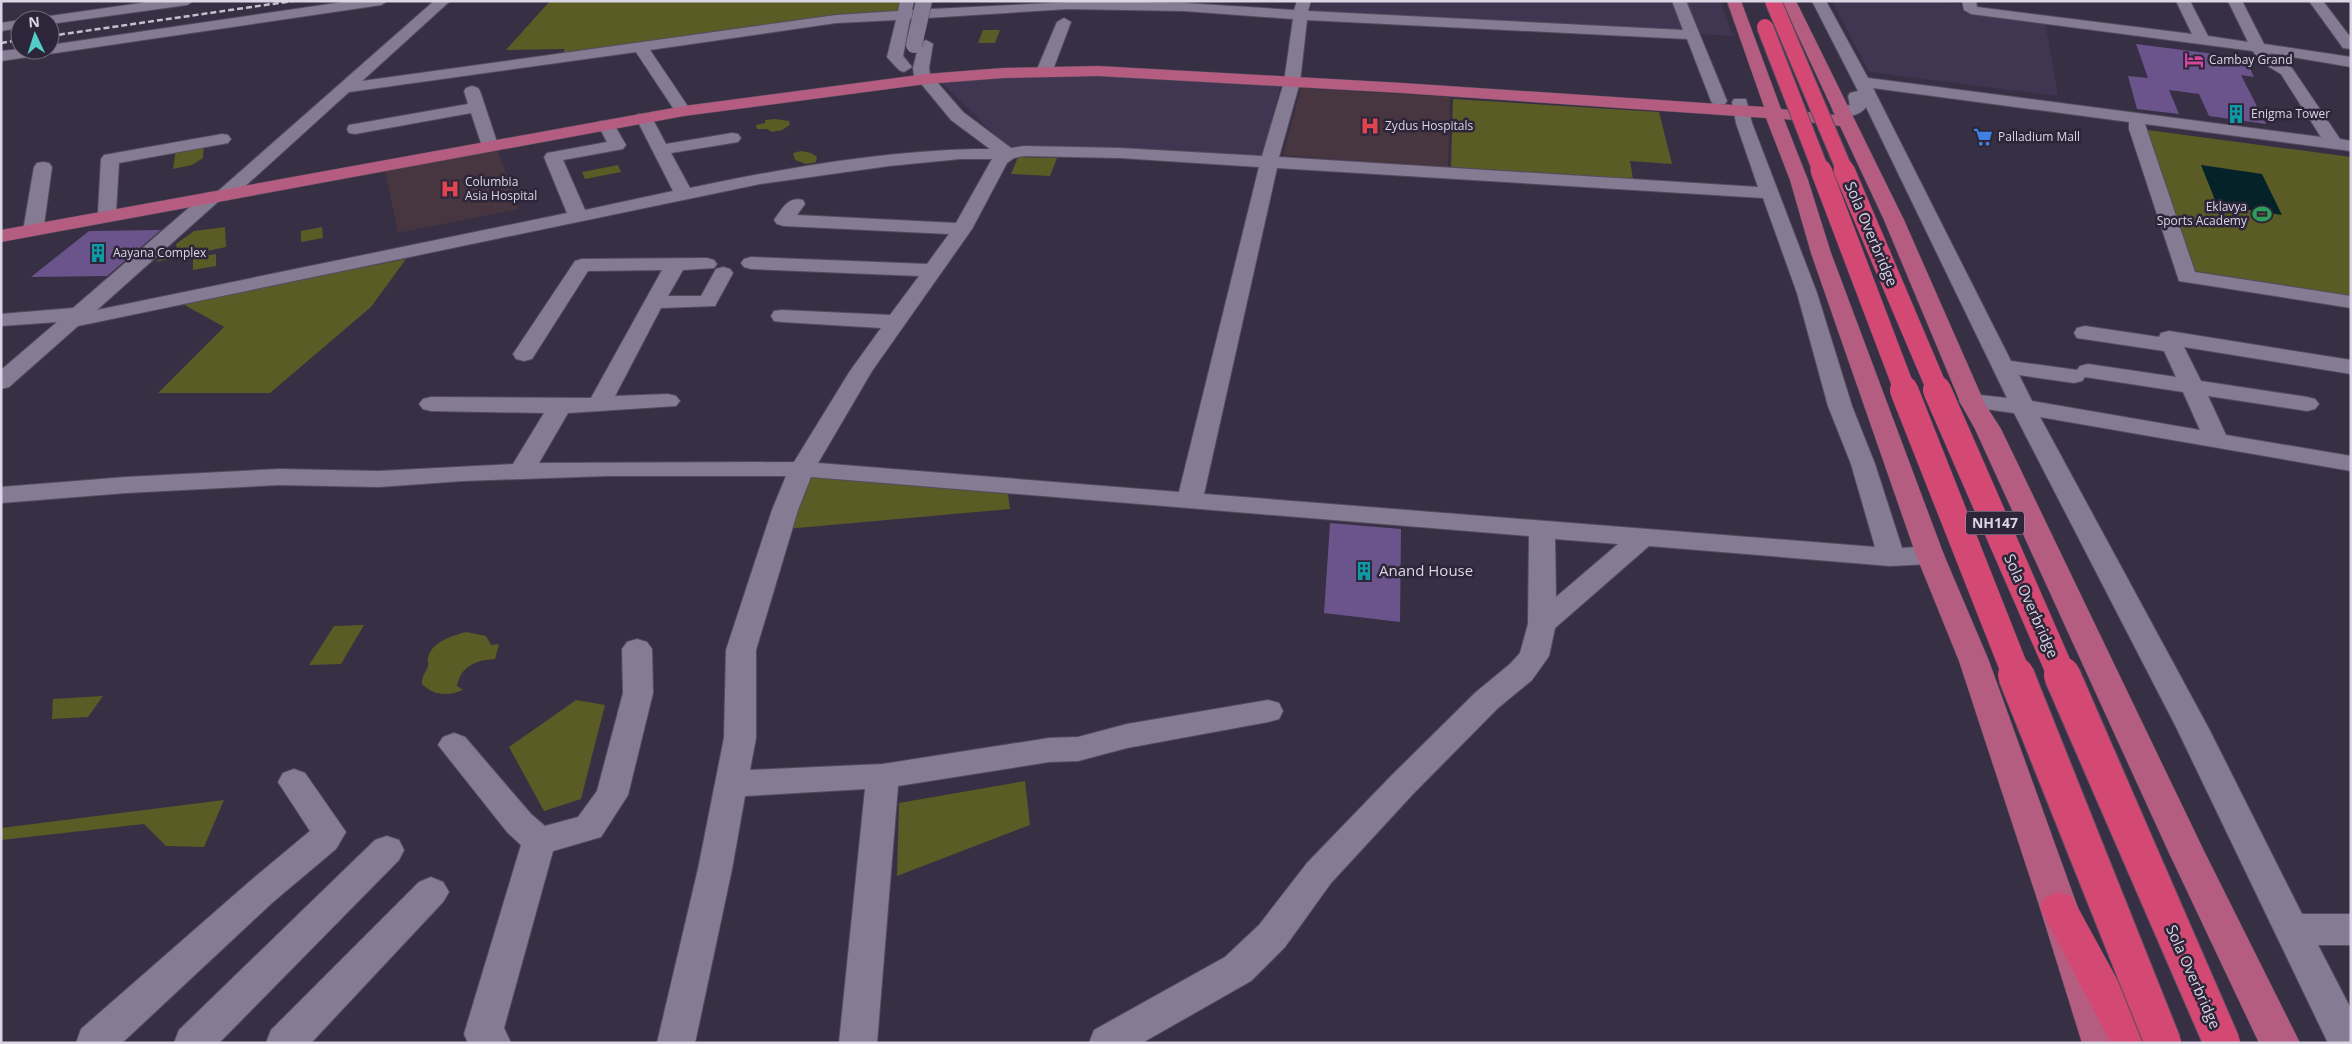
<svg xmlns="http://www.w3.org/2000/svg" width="2352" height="1044" font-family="'Open Sans',sans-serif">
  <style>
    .built { fill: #413651 }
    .medical { fill: #473540 }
    .green { fill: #5a5b25 }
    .water { fill: #042227 }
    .building { fill: #6a548b }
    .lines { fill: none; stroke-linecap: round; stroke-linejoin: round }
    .minor-casing { stroke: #544c5e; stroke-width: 2 }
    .major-casing { stroke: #544c5e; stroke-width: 1 }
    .highway-casing { stroke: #544c5e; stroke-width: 1 }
    .minor { fill: #857c94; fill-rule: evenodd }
    .major { fill: #b45d81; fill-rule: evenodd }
    .highway { fill: #d44974; fill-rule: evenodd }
    .rail { stroke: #c4bfce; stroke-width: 2.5; stroke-dasharray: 6 3; stroke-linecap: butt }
    .minor-bridge-casing { stroke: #544c5e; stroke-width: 17; stroke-linecap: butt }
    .highway-bridge-far3-casing { stroke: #544c5e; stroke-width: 18; stroke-linecap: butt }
    .highway-bridge-far2-casing { stroke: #544c5e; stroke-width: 22; stroke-linecap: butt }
    .highway-bridge-far1-casing { stroke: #544c5e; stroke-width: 29; stroke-linecap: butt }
    .highway-bridge-casing { stroke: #544c5e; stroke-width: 38; stroke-linecap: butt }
    .minor-bridge { stroke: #857c94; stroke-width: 16 }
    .highway-bridge-far3 { stroke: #d44974; stroke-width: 16 }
    .highway-bridge-far2 { stroke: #d44974; stroke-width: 21 }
    .highway-bridge-far1 { stroke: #d44974; stroke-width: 28 }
    .highway-bridge { stroke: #d44974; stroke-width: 36 }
    .labels { text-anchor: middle; stroke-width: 5; stroke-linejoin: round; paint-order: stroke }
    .far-poi-label { font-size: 12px; fill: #dbd6e4; stroke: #2d2539; text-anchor: start }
    .shield { fill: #2d2539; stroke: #a7a1b1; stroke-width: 1 }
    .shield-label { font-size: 14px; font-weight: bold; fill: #dbd6e4 }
    .street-label { font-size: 15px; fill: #dbd6e4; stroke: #2d2539 }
    .poi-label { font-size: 15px; fill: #dbd6e4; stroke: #2d2539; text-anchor: start }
  </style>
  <rect width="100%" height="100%" fill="#372f44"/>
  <g class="built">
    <path d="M1313 1H1720L1733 36 1310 13Z"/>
    <path d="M1832 1H1941L1960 4 1962 9 2045 21 2058 96 1869 72Z"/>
    <path d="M1052 73 1281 84 1262 159 1010 150 939 80Z"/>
  </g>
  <g class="medical">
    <path d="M1301 88 1450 97 1448 168 1283 155Z"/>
    <path d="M497 149 519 209 398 233 385 170Z"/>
  </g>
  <g class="green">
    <path d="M550 1H903L900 13 561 56 565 49 506 50Z"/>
    <path d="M983 30H1000L995 43H978Z"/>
    <path d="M1453 99 1659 112 1672 164 1630 161 1633 179 1451 167Z"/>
    <path d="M775 119 789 121 790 125 782 130 772 132 767 129H757L756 125 765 123V120Z"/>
    <path d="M2140 129 2351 157V296L2194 271Z"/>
    <path d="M204 145 203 158 192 165 173 169 176 149Z"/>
    <path d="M801 151 811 153 817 157 816 162 806 164 795 160 793 153Z"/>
    <path d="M1018 157 1057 158 1050 176 1011 174Z"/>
    <path d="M618 165 621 172 585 179 582 172Z"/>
    <path d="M225 227 226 247 155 262 177 249 176 244 194 231Z"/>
    <path d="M322 227 323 238 301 242V231Z"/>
    <path d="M216 254V266L193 270V258Z"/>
    <path d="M406 259 371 307 270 393H158L224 327 181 303Z"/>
    <path d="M804 476 1008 494 1010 509 786 529Z"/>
    <path d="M364 625 341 664 309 665 334 626Z"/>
    <path d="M466 632 486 636 491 645 499 644 495 659C476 660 461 666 457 686L463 690C448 696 434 696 422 684 422 674 426 673 428 666 429 663 427 661 428 658 431 642 452 636 466 632Z"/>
    <path d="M103 696 88 717 52 719 53 699Z"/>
    <path d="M576 700 605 705 581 799 544 811 509 747Z"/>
    <path d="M1025 781 1030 825 897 876 899 803Z"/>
    <path d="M224 800 204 847 166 846 144 824 1 840V828Z"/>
  </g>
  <path class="water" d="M2201 165 2262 174 2282 215 2217 205Z"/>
  <g class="building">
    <path d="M2136 44 2245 58 2254 77 2241 75 2266 124 2209 116 2199 94 2169 90 2179 114 2137 109 2128 76 2148 78Z"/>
    <path d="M161 230 107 276 31 277 89 231Z"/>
    <path d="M1330 523 1401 529 1400 622 1324 613Z"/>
  </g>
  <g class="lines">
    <g class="minor-casing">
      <g id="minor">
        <path d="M155 1H194L187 5 50 24V20H43L50 16Z"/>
        <path d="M350 1H388L381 5 1 61V51L20 49 50 50V45Z"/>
        <path d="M434 1H450L362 81 836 15 898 11 900 1H914L912 10 1093 1 1184 3 1294 10 1297 1H1311L1308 11 1683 30 1672 1H1686L1727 101 1725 104H1713L1711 101 1687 39 1307 20 1300 82 1279 157 1758 187 1736 123 1732 102 1734 99H1746L1752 123 1817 293 1852 406 1875 464 1902 548 1930 546 1940 549 1944 555 1940 561 1930 564 1890 566 1649 546 1555 628 1549 656 1532 680 1498 708 1413 794 1331 883 1285 947 1251 981 1142 1043H1089L1094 1030 1225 957 1259 925 1307 863 1391 776 1476 692 1510 664 1520 653 1528 624 1529 536 811 477 798 510 756 650V738L750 770 883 764 1049 738 1078 737 1127 724 1268 700 1279 703 1283 711 1279 719 1268 722 1127 748 1078 761 1049 762 898 786 877 1043H839L865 789 745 796 732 869 695 1043H657L698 869 724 738 726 650 772 510 786 476H606L463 481 379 487 279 485 126 493 1 503V487L126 477 279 469 379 471 513 464 544 413 431 411 423 409 419 404 423 399 431 397 591 398 662 270 588 271 532 359 524 361 516 359 513 354 575 261 582 259 707 258 714 260 717 264 714 268 683 270 668 296H701L716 269 723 267 730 269 733 273 715 306 661 308 615 396 668 394 676 396 680 401 676 406 568 413 539 463 794 462 850 371 881 328 782 322 774 321 771 316 774 311 782 310 890 315 919 276 751 269 744 267 741 263 744 259 751 257 927 264 949 234 784 226 777 224 774 220C782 209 788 196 803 200L805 204 797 215 956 223 992 159H960L889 166 760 184 78 326 9 387 1 389V370L57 322 1 326V314L73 308 206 193 217 192ZM1068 9 1184 11 1293 19 1284 82 1262 156 1120 148 1024 146 1011 148 963 112 930 74 929 68 933 44 926 40 919 44 913 68 914 75 951 120 990 149C893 149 785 168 690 188L671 153 732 143 738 142 741 138 738 134 732 133 666 144 650 114H638L636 118 673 191 585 210 563 160 623 149 626 145 612 121H600L598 125 607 142 553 152 547 153 544 157 567 213 97 310 220 200 231 199 349 92 636 52 675 111H687L689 108 650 50 836 23 896 20 887 57 899 70 904 72 912 67 903 56 910 19ZM1024 156 1120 158 1259 167 1179 492 818 463 872 371 972 229 1007 163 1014 158ZM1277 168 1763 198 1797 293 1828 406 1851 464 1875 547 1204 494ZM1555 539 1618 544 1556 597Z"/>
        <path d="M1812 1H1826L1868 78 2321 137 2281 74 2259 61 2253 51 1971 14 1964 10 1962 1H1976L1977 7 2192 34 2176 1H2190L2208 36 2248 42 2228 1H2242L2264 44 2351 57V67L2269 53 2292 68 2340 139 2351 141V151L2145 124 2195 272 2351 296V308L2179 281 2129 129V122L1873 88 2011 361 2077 370 2080 366 2088 364 2176 377 2164 351 2077 338 2074 333 2077 328 2085 326 2159 337 2161 333 2169 331 2351 360V374L2184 347 2201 381 2307 397 2315 399 2319 404 2315 409 2307 411 2208 396 2226 435 2351 456V471L2040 417 2208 727 2302 914H2351V945H2318L2351 1009V1043H2328L2176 727 2014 413 1963 406 1959 401 1963 396 1971 394 2007 398 1866 107C1859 117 1846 117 1835 114L1833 111 1835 108 1850 105 1848 96 1850 93 1858 91ZM2019 375 2074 383 2082 381 2085 377 2183 392 2200 430 2032 401Z"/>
        <path d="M2309 1H2323L2351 38V49L2343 48Z"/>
        <path d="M1064 18 1071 22 1054 67 1051 70H1041L1038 67 1057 22Z"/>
        <path d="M20 20V28L1 31V23Z"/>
        <path d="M472 86 478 88 480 91 497 142 494 146H482L471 113 355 134 349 133 347 129 349 125 355 124 468 104 464 91 466 88Z"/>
        <path d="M222 134 228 135 231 139 228 143 119 163 116 212 114 216 107 218 100 216 98 212 101 159 104 155Z"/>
        <path d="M43 162 49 163 52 167 44 225 41 229 34 231 27 229 24 225 34 167 37 163Z"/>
        <path d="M637 639 647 642 652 649 653 693 628 795 601 837 553 851 504 1028 511 1043H468L464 1034 521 845 507 832 438 745 443 737 454 733 465 737 531 814 545 826 578 817 597 791 623 693 622 649 627 642Z"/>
        <path d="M294 769 305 773 346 832 336 849 273 902 122 1043H76L81 1029 249 882 310 831 278 782 283 773Z"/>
        <path d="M387 836 399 840 404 850 399 860 219 1043H174L179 1030 375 840Z"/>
        <path d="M431 877 443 882 449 892 443 902 311 1043H266L271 1030 419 882Z"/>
      </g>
    </g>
    <g class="major-casing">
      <path id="major" d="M1727 1H1741L1781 109 1835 115 1782 1H1796L1904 220 1985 404 2001 429 2205 853 2300 1043H2259L2169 853 1975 429 1961 404 1884 220 1840 126 1784 119 1808 180 1831 253 1944 555 1989 661 2078 908 2122 1043H2082L2040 908 1959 661 1916 555 1811 253 1790 180 1766 118 1402 93 1098 76 1003 78 926 84 684 116 1 242V230L684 106 926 74 1003 68 1098 66 1402 83 1764 107Z"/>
    </g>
    <g class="highway-casing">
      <path id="highway" d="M2059 892 2072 897 2152 1043H2111L2040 908 2046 897Z"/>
    </g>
    <use href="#minor" class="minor"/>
    <use href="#major" class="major"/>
    <use href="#highway" class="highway"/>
    <g class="rail">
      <path d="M50 36 293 1"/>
      <path d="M1 43 20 40"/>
    </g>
    <g class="minor-bridge-casing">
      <path id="minor-bridge" d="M914 45 924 1"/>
    </g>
    <g class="highway-bridge-far3-casing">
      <g id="highway-bridge-far3">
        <path d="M1773 1 1845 171"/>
        <path d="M1765 27 1821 171"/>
      </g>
    </g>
    <g class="highway-bridge-far2-casing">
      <g id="highway-bridge-far2">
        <path d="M1821 170 1905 391"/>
        <path d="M1844 170 1938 391"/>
      </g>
    </g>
    <g class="highway-bridge-far1-casing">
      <g id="highway-bridge-far1">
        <path d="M1904 390 2017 676"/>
        <path d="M1937 390 2062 676"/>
      </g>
    </g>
    <g class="highway-bridge-casing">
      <g id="highway-bridge">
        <path d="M2016 675 2163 1043"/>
        <path d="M2062 675 2222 1043"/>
      </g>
    </g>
    <use href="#minor-bridge" class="minor-bridge"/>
    <use href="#highway-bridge-far3" class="highway-bridge-far3"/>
    <use href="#highway-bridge-far2" class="highway-bridge-far2"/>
    <use href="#highway-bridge-far1" class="highway-bridge-far1"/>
    <use href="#highway-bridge" class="highway-bridge"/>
  </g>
  <defs>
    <g id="hotel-bare" transform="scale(1.5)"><path d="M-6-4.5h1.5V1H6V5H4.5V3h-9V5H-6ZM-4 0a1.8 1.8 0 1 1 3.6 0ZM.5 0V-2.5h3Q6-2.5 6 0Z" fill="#d1479c" stroke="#2d2539" stroke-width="2.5" paint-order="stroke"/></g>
    <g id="building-bare" transform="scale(1.5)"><path d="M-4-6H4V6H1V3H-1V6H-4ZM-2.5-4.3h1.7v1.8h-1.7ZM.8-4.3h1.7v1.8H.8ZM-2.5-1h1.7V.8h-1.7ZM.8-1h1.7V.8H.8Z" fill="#0f9aa8" stroke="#2d2539" stroke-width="2.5" paint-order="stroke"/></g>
    <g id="hospital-bare" transform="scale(1.5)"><path d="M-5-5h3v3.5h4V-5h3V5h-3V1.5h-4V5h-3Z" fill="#e0444e" stroke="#2d2539" stroke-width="2.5" paint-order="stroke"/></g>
    <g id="supermarket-bare" transform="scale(1.5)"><path d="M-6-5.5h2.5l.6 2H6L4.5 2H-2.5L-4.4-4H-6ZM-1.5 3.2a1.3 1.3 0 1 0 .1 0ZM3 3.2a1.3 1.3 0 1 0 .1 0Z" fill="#3f7fe0" stroke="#2d2539" stroke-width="2.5" paint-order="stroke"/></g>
    <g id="stadium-bare" transform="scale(1.5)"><path d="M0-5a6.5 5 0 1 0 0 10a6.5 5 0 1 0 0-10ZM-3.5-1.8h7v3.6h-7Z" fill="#2e9e5b" stroke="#2d2539" stroke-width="2.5" paint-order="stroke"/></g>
  </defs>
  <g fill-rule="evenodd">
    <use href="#hotel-bare" x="2194" y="60"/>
    <use href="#building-bare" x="2236" y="114"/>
    <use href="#hospital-bare" x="1370" y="126"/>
    <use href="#supermarket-bare" x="1983" y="137"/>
    <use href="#hospital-bare" x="450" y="189"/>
    <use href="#stadium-bare" x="2262" y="214"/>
    <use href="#building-bare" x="98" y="253"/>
    <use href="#building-bare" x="1364" y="571"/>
  </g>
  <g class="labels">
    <g class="far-poi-label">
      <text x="2209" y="64">Cambay Grand</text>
      <text x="2251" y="118">Enigma Tower</text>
      <text x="1385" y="130">Zydus Hospitals</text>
      <text x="1998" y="141">Palladium Mall</text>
      <text x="465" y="186">Columbia<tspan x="465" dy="14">Asia Hospital</tspan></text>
      <text x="2247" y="211" text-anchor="end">Eklavya<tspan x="2247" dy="14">Sports Academy</tspan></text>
      <text x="113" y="257">Aayana Complex</text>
    </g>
    <rect class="shield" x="1966" y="511.5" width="58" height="23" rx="4"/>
    <g class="shield-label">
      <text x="1995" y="528">NH147</text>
    </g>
    <g class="street-label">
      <text transform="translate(1871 234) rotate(67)" y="5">Sola Overbridge</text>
      <text transform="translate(2031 606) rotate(66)" y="5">Sola Overbridge</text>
      <text transform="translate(2193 977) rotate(66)" y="5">Sola Overbridge</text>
    </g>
    <g class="poi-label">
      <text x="1379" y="576">Anand House</text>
    </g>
  </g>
  <rect width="2352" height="1044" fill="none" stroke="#dbd6e4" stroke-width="5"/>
  <g transform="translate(35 35) rotate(356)"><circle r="24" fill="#2d2539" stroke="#736c7d"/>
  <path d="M0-4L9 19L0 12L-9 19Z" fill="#54cdc8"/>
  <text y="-8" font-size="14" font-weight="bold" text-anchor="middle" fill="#dbd6e4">N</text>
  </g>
</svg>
